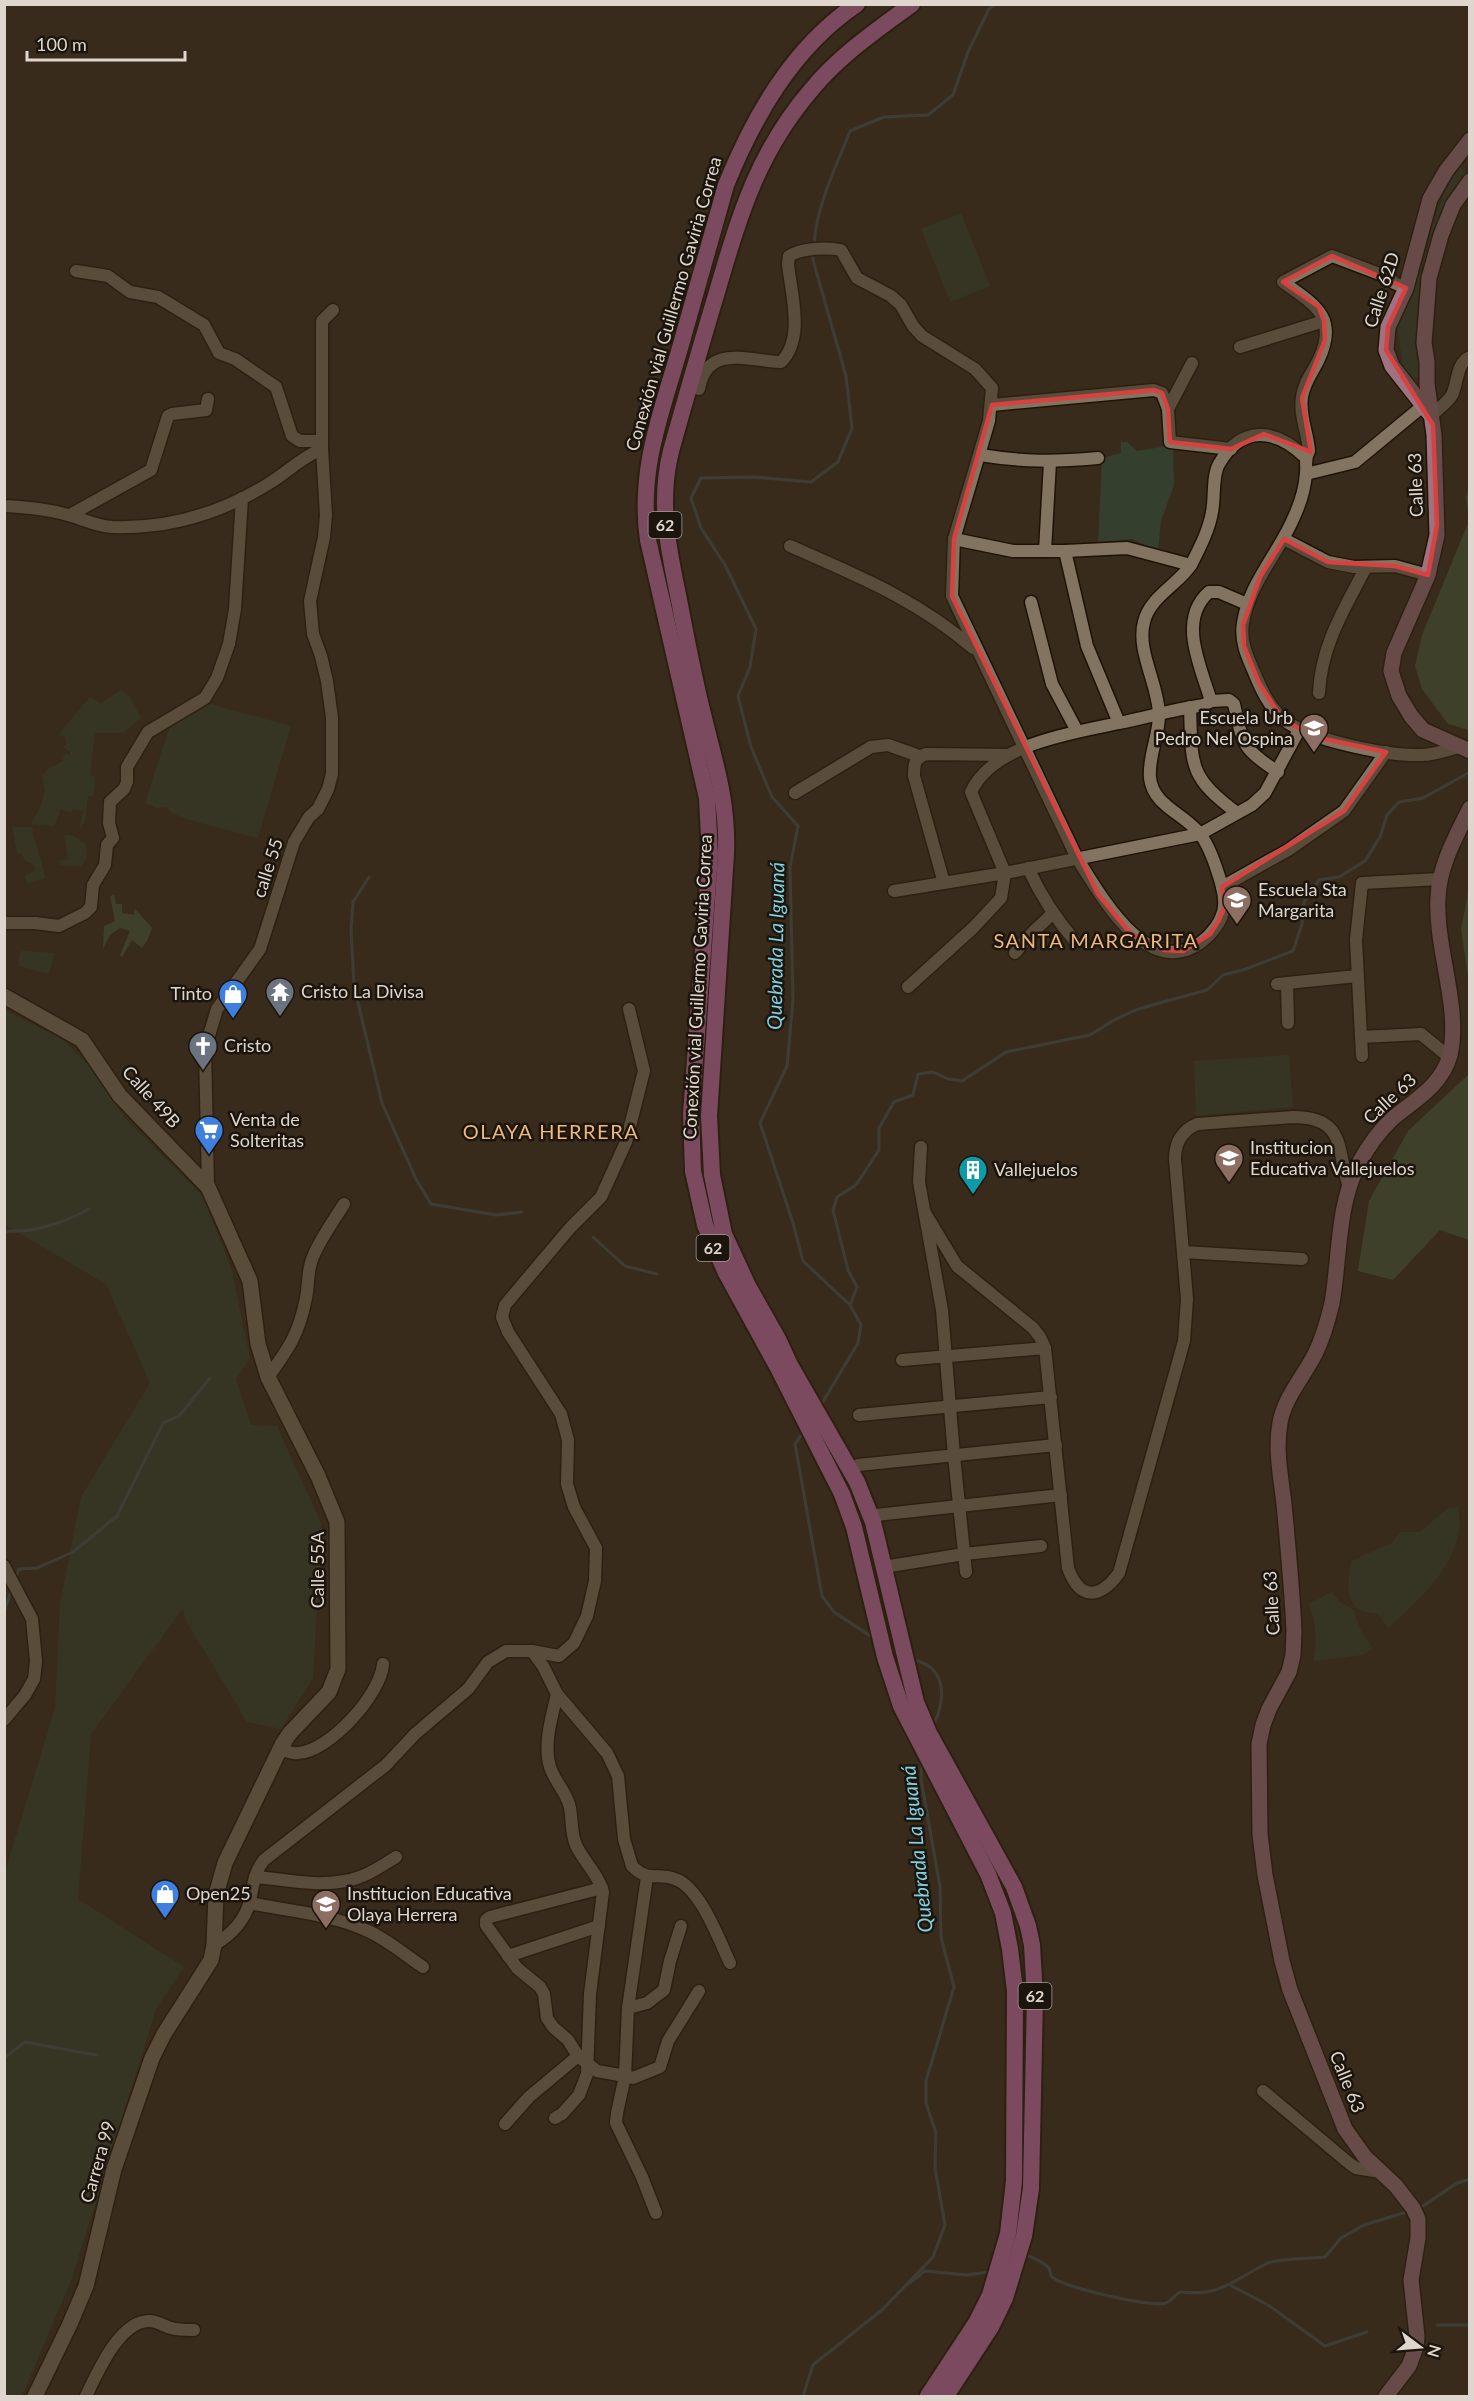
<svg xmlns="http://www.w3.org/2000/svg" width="1474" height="2401" font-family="Lato,sans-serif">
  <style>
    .green { fill: #343f2d }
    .forest { fill: #47593b }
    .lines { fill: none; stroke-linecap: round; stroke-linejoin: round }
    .stream { stroke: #455354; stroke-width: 3 }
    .minor-casing { stroke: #1f1305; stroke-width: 15 }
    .tertiary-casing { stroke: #1f1305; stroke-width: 18 }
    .secondary-casing { stroke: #1f1305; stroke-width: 18 }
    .trunk-casing { stroke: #1f1305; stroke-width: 20 }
    .minor { stroke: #837462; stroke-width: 12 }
    .tertiary { stroke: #837462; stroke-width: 15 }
    .secondary { stroke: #9f727f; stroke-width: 15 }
    .trunk { stroke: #cc70b0; stroke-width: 16 }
    .marked { fill: none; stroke: #d74241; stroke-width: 4.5; stroke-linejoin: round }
    .labels { text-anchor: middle; stroke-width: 5; stroke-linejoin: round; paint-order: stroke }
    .shield { fill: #1b150e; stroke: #a49d94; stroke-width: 1.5 }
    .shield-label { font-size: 16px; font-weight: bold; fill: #dfd7cd }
    .street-label { font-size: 18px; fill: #dfd7cd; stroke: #1b150e }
    .poi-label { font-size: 18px; fill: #dfd7cd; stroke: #1b150e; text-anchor: start }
    .neighbourhood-label { font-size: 20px; letter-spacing: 1.5px; fill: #edb87a; stroke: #1b150e }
    .water-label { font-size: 20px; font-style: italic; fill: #7fd0e1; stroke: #1b150e }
  </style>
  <rect width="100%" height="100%" fill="#382b1b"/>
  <g class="green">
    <path d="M1458 166 1466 172 1447 203 1431 247 1427 250C1433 219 1443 193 1458 166Z"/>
    <path d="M961 213 990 286 950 302 921 229Z"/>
    <path d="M1426 252 1431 256 1419 375 1413 381 1403 368 1397 326 1422 267Z"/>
    <path d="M1121 442H1127L1137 451 1173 445 1174 485 1161 521 1158 551 1132 539 1098 542 1102 458 1121 453Z"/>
    <path d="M121 690 130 697 141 718 123 733H95L90 775 96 777 93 797 88 796 85 821 79 832 83 811 73 809 71 813 61 809 54 826 31 824 39 810 45 791 42 776 49 768 62 762 65 753 71 755 69 751 63 747 67 744 65 737 58 735 90 697 101 703Z"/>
    <path d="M192 699 291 726 258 838 189 820 172 813 166 807 156 808 145 803 174 713Z"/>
    <path d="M12 827H32C35 845 43 861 45 878L28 884 24 876 36 870 33 864 25 861 21 853H17Z"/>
    <path d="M64 835 74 836 86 845 87 857 81 866H61L59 861 68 859Z"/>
    <path d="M22 951 54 953 49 974 19 966V954Z"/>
    <path d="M5 1010 62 1039 95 1071 124 1117 203 1196 232 1271 250 1358 236 1379 251 1425 277 1426 321 1523 324 1551 319 1571 313 1678 281 1729 247 1722 185 1619 183 1608 91 1734 78 1899 184 1967 156 2009 72 2278 22 2396H4L5 1872 55 1708 60 1603 81 1497 150 1383 106 1284 5 1225Z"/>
    <path d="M1289 1055 1293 1107 1196 1116 1194 1061Z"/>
    <path d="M1459 1507C1459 1514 1460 1523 1459 1530 1453 1571 1416 1602 1388 1628L1378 1614C1373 1612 1368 1613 1364 1612 1342 1604 1349 1579 1351 1561L1392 1543 1400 1532H1420L1448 1508Z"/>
    <path d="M1332 1592 1340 1602 1353 1609 1361 1631 1373 1649 1363 1655 1313 1661C1318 1640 1316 1625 1309 1604Z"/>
  </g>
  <g class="forest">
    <path d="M1469 486V730L1448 724 1422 689 1415 666 1422 635 1469 521 1466 497Z"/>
    <path d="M1469 888V983L1461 929Z"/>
    <path d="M114 895 116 904H122V913L134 915 135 909 152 928 148 939 142 948 132 940 122 957 120 955 130 931 120 928 111 934 103 948 104 926 115 921 110 896Z"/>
    <path d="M1469 1074V1240L1440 1230 1393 1280 1358 1271 1369 1201 1408 1131Z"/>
  </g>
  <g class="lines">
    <g class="stream">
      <path d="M814 246C816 206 836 167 850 131L884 117 928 115 953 95 968 52 989 9 995 4"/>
      <path d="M813 252V260L846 376 852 428 838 462 811 482 754 477 701 478 691 498 701 528 725 565 756 629 750 667 738 696 751 747 772 797 798 826 790 867 793 1000 787 1066 760 1123 793 1223 803 1261 850 1305 861 1325 858 1343 821 1405"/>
      <path d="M369 877 353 902 351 930 354 986 382 1103 416 1179 431 1204 496 1215 522 1212"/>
      <path d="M4 1231C33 1233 64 1223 89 1209"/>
      <path d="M593 1237 625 1266 657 1274"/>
      <path d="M850 1305 857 1287 848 1270 833 1210 837 1197 856 1185 879 1150V1128L894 1102 913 1095 918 1074 933 1072 948 1079 962 1081 1006 1052 1090 1035 1114 1020 1138 1009 1207 990 1223 975 1243 970 1293 951 1302 924 1304 902 1319 880 1339 877 1365 861 1380 837 1387 815 1399 802 1423 798 1470 772"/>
      <path d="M804 1431 795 1444 822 1596 834 1612 875 1639"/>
      <path d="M15 1579 19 1569 37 1568 73 1552 117 1516 163 1423 179 1416 210 1378"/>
      <path d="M4 1612 12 1588"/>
      <path d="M912 1659C918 1661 926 1664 930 1667 948 1682 942 1708 933 1726"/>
      <path d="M4 2058 25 2042 96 2055"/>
      <path d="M1423 2206 1457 2183 1470 2179"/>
      <path d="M1023 2258 1029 2256C1035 2259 1045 2263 1049 2268 1050 2271 1050 2275 1052 2277 1062 2287 1152 2308 1166 2303 1171 2301 1175 2295 1180 2292 1222 2297 1234 2279 1268 2263 1280 2258 1310 2259 1325 2257L1341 2238 1364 2225 1410 2211"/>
      <path d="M908 2284 925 2271 966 2275 989 2272"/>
      <path d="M1230 2285 1268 2305 1325 2346 1367 2332"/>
      <path d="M1437 2325H1470"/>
      <path d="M803 2396 813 2365 883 2309 933 2257 945 2225 935 2168 936 2133 926 2103V2081L954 1987 941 1937 940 1887 921 1779 922 1760"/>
    </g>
    <g class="minor-casing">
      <g id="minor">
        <path d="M76 271 108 276 130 292 158 297 204 325 219 353 235 359 276 387 292 436 300 441H322"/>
        <path d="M1406 288 1394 283 1390 278 1332 256 1283 282C1313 304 1339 316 1319 359 1313 372 1304 382 1302 397 1299 416 1308 433 1309 451 1304 459 1307 465 1306 473 1305 488 1300 504 1294 517 1279 553 1249 583 1243 623 1240 641 1247 656 1254 672 1261 689 1268 705 1282 718 1306 740 1388 756 1421 755 1435 755 1448 750 1461 746"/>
        <path d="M1240 347 1324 321"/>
        <path d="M699 389C707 343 748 361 781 362 805 339 791 293 788 264L789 256C802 248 827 247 841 250L857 278 891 296 901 305 913 326 922 336 975 369 992 388 989 421 954 539 952 596 1077 858C1100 894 1146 980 1200 943 1211 935 1223 921 1224 906 1226 890 1210 846 1200 834 1185 814 1153 806 1150 778 1148 756 1159 736 1159 715 1159 686 1136 650 1144 622 1150 596 1181 583 1192 563 1200 547 1209 530 1212 512 1215 498 1212 476 1219 464 1242 424 1276 429 1305 457"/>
        <path d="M992 405 1154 390 1162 393 1168 409 1170 442 1231 449"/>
        <path d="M1168 409 1192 363"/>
        <path d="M1431 416C1438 409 1447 403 1452 395 1458 383 1456 363 1470 357"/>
        <path d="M980 455C1024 462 1053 462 1098 458"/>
        <path d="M1306 474 1355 462 1424 405"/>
        <path d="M4 506C26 507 47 509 68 515 83 519 96 526 112 527 168 529 221 513 268 484 288 472 300 458 322 449"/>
        <path d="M70 515 151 470 168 416 172 414 206 410 208 399"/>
        <path d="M954 539 1013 551H1065L1127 548 1191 565"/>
        <path d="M1284 539 1328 562 1354 567 1395 566 1428 575"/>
        <path d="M790 546C858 576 916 599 973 648"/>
        <path d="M1045 551 1050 462"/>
        <path d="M1065 551 1087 646 1119 723"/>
        <path d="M1031 602 1052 684 1077 731"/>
        <path d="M1319 693C1321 645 1345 608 1366 567"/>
        <path d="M1211 701C1201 667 1177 620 1209 592H1219L1247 604"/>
        <path d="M1190 707C1192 766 1188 776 1237 813"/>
        <path d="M795 793 871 747 888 745 919 756"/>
        <path d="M1028 868C1041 896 1055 918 1075 941"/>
        <path d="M944 883 914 776C914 765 914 758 926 754L1009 755"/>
        <path d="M1222 887 1288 850 1344 811 1386 752"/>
        <path d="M894 891 1005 873 1200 834 1252 805 1265 793 1299 730"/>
        <path d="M4 923H35L59 926 85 913 91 907 93 885 105 865 107 845 113 838 109 823 110 802 124 789 127 782V767L148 732 205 698 217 678 229 644 235 609 242 498"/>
        <path d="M1015 953 1031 934 1052 914"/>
        <path d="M1277 984 1357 976"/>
        <path d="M1287 984 1288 1023"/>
        <path d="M908 987 973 928 1001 898 1005 873 971 792C993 744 1072 733 1119 723 1148 717 1176 709 1204 705L1211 701 1229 700 1234 704C1243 744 1242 749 1278 772"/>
        <path d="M1361 1037 1421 1034 1449 1057"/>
        <path d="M1362 1056 1356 940 1362 883 1440 879"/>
        <path d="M921 1147 919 1182 942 1310 954 1456 966 1572"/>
        <path d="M208 1187 205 1049 217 1009 260 949 294 842 309 817 318 809 328 789 332 774V718L327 681 321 656 313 634 310 601 324 537 326 515 322 449V321L333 310"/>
        <path d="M925 1213 957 1266 1033 1328 1040 1337 1045 1348 1068 1568C1080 1601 1100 1599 1119 1573L1184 1341 1187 1299 1175 1159C1175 1143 1181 1131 1197 1124L1293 1117C1348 1117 1336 1152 1349 1187"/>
        <path d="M1183 1252 1302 1259"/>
        <path d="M902 1360 1045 1348"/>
        <path d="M268 1377C289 1348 299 1334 306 1298 309 1284 307 1270 313 1257 319 1241 334 1220 344 1204"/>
        <path d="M859 1415 1051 1397"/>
        <path d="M858 1465 1056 1445"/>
        <path d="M876 1515 1061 1495"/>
        <path d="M4 1566 32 1619 36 1661 34 1679 25 1695 4 1720"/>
        <path d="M890 1566 964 1554 1041 1546"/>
        <path d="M532 1651 543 1666 557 1694 607 1753 618 1776 624 1839 632 1866C649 1883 657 1872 675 1879 700 1887 719 1940 730 1963"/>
        <path d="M280 1748C286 1751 292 1754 298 1753 329 1752 381 1694 383 1664"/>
        <path d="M255 1877C284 1879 315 1887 345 1881 364 1878 380 1867 396 1857"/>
        <path d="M602 1888 490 1917 486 1920V1925L517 1968 540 1987 544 1994 547 2018 553 2027 568 2040 578 2056 597 2071 625 2076 628 2008 647 1877"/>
        <path d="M249 1903C289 1911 331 1914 368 1931 388 1940 405 1955 423 1967"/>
        <path d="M214 1945C231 1935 245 1920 250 1901 253 1886 254 1872 264 1860L386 1765 415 1734 468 1689 488 1662 506 1651H532L559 1656 574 1643 587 1616 595 1581 596 1548 574 1507 567 1484 568 1440 561 1414 508 1332 502 1317 505 1305 570 1228 601 1197 626 1142 644 1071 629 1009"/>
        <path d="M508 1956 599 1926"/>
        <path d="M628 2008 647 2003 664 1990 670 1961 681 1926"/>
        <path d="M1263 2091 1350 2164 1356 2168 1380 2172"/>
        <path d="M555 2118 562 2114 579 2095 587 2074 590 1994 603 1892C599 1875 583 1861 576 1845 570 1832 573 1817 569 1804 565 1791 554 1780 550 1767 543 1745 552 1716 557 1694"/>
        <path d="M505 2124 529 2097 578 2056"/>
        <path d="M656 2213 642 2177 616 2123 617 2113 625 2076 633 2078 660 2067 668 2041 699 1991"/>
        <path d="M86 2396C97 2374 119 2321 149 2321 158 2321 163 2326 171 2328 178 2330 186 2330 194 2330"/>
      </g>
    </g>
    <g class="tertiary-casing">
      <path id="tertiary" d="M4 996 82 1040 120 1096 208 1187 250 1281 258 1344 268 1377 318 1476 337 1522 338 1669 329 1692 290 1733 282 1745 225 1863 216 1895 214 1945 211 1960 164 2034 152 2058 114 2169 86 2286 69 2326 35 2396"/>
    </g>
    <g class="secondary-casing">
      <g id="secondary">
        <path d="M1470 181 1453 205 1441 235 1429 278 1424 343 1427 362V384L1434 435 1437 535 1428 575 1394 653 1391 671 1399 696 1411 716 1423 730 1470 751"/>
        <path d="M1429 413 1392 366 1386 350 1388 327 1406 288 1430 199 1446 171 1470 140"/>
        <path d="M1386 2396 1409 2366 1416 2347 1417 2336 1411 2280 1418 2238V2219L1413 2208 1396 2186 1365 2157 1345 2129 1290 1990 1282 1961 1265 1875 1260 1834 1259 1744 1263 1725 1269 1709 1289 1672 1293 1655 1294 1631C1292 1588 1288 1546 1284 1504 1281 1478 1275 1449 1280 1423 1284 1398 1304 1376 1315 1354 1323 1338 1328 1320 1332 1303 1340 1257 1337 1207 1358 1165 1367 1148 1379 1131 1393 1118 1415 1100 1442 1085 1450 1055 1461 1008 1435 947 1438 898 1439 866 1456 836 1470 808"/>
      </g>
    </g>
    <g class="trunk-casing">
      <g id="trunk">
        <path d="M857 4C793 47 754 116 726 185 711 240 695 294 680 348 661 414 638 470 648 540L707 798 710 855 691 1114 693 1171 705 1225 726 1273 778 1368 842 1494 854 1527 885 1657 901 1706 988 1874 1003 1913 1010 1949 1015 1991 1014 2181 1008 2234 990 2295 976 2323 928 2396"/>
        <path d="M912 4C877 30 840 55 812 89 755 155 738 221 714 302 699 352 685 401 671 451 659 499 667 542 677 590 685 630 692 670 702 710 714 761 728 799 726 853L709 1116 712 1175 724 1234 748 1286 779 1341 790 1365 857 1482 873 1522 916 1702 929 1733 1014 1887 1028 1926 1032 1945 1035 1997 1031 2188 1024 2236 1005 2298 991 2327 946 2396"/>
      </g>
    </g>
    <use href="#minor" class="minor"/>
    <use href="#tertiary" class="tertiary"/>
    <use href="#secondary" class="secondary"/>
    <use href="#trunk" class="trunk"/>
  </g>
  <path d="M0 0H1474V2401H0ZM1332 256 1406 288 1388 327 1386 350 1433 425 1437 525 1428 575 1395 566 1328 562 1284 539 1260 577 1243 625 1244 646 1259 683 1282 719 1315 737 1386 752 1344 811 1222 887 1225 906 1219 920 1210 934 1183 951 1164 950 1131 934 1098 894 952 596 954 539 992 405 1154 390 1162 393 1168 409 1170 442 1231 449 1264 434 1311 452 1302 398 1325 340 1324 321 1319 307 1283 282Z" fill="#382b1b" fill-opacity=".55" fill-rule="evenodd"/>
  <path class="marked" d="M1332 256 1406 288 1388 327 1386 350 1433 425 1437 525 1428 575 1395 566 1328 562 1284 539 1260 577 1243 625 1244 646 1259 683 1282 719 1315 737 1386 752 1344 811 1222 887 1225 906 1219 920 1210 934 1183 951 1164 950 1131 934 1098 894 952 596 954 539 992 405 1154 390 1162 393 1168 409 1170 442 1231 449 1264 434 1311 452 1302 398 1325 340 1324 321 1319 307 1283 282Z"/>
  <defs>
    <g id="school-pin" transform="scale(1.5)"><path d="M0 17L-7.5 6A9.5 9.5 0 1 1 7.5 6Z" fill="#8d6e63" stroke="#1b150e"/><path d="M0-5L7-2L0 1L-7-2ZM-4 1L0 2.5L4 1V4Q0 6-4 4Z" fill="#fff"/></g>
    <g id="temple-pin" transform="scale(1.5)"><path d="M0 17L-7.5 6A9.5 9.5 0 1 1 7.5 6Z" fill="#6b7280" stroke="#1b150e"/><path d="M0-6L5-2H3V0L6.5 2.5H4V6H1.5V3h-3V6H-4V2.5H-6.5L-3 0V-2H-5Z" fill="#fff"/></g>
    <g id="shop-pin" transform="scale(1.5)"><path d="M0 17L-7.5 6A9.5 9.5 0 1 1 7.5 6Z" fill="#3f7fe0" stroke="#1b150e"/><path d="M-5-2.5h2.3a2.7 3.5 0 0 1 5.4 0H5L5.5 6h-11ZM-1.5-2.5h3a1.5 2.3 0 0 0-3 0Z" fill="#fff"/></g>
    <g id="church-pin" transform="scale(1.5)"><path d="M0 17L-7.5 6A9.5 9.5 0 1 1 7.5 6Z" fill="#6b7280" stroke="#1b150e"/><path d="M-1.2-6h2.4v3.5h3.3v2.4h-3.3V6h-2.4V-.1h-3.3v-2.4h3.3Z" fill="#fff"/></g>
    <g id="supermarket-pin" transform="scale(1.5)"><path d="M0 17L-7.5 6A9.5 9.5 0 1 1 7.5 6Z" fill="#3f7fe0" stroke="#1b150e"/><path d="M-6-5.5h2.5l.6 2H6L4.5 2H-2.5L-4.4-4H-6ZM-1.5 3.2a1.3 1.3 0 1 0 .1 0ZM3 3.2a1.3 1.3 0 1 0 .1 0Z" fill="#fff"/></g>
    <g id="building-pin" transform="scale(1.5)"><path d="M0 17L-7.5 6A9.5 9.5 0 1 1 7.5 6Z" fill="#0f9aa8" stroke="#1b150e"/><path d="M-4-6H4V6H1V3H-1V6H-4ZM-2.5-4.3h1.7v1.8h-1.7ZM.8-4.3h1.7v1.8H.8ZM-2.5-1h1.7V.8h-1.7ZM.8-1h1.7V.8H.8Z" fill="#fff"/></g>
  </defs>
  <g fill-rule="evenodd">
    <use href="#school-pin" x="1314" y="728"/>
    <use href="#school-pin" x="1237" y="900"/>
    <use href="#temple-pin" x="280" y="992"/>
    <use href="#shop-pin" x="233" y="994"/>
    <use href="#church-pin" x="203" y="1046"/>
    <use href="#supermarket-pin" x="209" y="1130"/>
    <use href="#school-pin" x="1229" y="1158"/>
    <use href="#building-pin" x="973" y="1170"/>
    <use href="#shop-pin" x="165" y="1894"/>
    <use href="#school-pin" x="326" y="1904"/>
  </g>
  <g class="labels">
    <g class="shield">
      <rect x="648.5" y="512" width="33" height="26" rx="4.5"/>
      <rect x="696.5" y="1235" width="33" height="26" rx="4.5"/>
      <rect x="1018.5" y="1983" width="33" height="26" rx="4.5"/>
    </g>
    <g class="shield-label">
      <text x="665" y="531">62</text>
      <text x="713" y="1254">62</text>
      <text x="1035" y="2002">62</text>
    </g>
    <g class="street-label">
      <text transform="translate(1382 290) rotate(-72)" y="6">Calle 62D</text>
      <text transform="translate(674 304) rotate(-74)" y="6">Conexión vial Guillermo Gaviria Correa</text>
      <text transform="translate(1416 485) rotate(-92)" y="6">Calle 63</text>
      <text transform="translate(268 868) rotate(-72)" y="6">calle 55</text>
      <text transform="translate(698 987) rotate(-87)" y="6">Conexión vial Guillermo Gaviria Correa</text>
      <text transform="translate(151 1097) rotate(48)" y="6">Calle 49B</text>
      <text transform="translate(1390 1099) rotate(-43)" y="6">Calle 63</text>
      <text transform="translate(318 1570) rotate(-90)" y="6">Calle 55A</text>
      <text transform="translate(1272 1603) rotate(-93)" y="6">Calle 63</text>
      <text transform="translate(1347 2082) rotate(68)" y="6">Calle 63</text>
      <text transform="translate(98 2162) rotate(-74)" y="6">Carrera 99</text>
    </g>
    <g class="poi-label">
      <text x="1293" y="724" text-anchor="end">Escuela Urb<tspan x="1293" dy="21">Pedro Nel Ospina</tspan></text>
      <text x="1258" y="896">Escuela Sta<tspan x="1258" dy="21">Margarita</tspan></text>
      <text x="301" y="998">Cristo La Divisa</text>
      <text x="212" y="1000" text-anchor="end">Tinto</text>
      <text x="224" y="1052">Cristo</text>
      <text x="230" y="1126">Venta de<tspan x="230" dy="21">Solteritas</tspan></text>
      <text x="1250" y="1154">Institucion<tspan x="1250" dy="21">Educativa Vallejuelos</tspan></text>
      <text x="994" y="1176">Vallejuelos</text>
      <text x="186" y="1900">Open25</text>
      <text x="347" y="1900">Institucion Educativa<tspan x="347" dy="21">Olaya Herrera</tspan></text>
    </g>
    <g class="neighbourhood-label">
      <text x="1096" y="948">SANTA MARGARITA</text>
      <text x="551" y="1139">OLAYA HERRERA</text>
    </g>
    <g class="water-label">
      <text transform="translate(776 946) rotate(-89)" y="7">Quebrada La Iguaná</text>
      <text transform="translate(917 1849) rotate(-96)" y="7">Quebrada La Iguaná</text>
    </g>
  </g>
  <rect width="1474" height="2401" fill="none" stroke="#dfd7cd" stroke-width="12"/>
  <g transform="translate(1420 2347) rotate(106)" stroke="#1b150e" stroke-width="4.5" paint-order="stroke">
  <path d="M0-4.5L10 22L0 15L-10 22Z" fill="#dfd7cd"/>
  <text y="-9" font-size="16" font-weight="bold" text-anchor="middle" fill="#dfd7cd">N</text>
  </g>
  <path d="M27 51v9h158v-9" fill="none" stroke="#dfd7cd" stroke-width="3"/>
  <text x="36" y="51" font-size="18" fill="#dfd7cd" stroke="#1b150e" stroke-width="4.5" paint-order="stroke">100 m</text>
</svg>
